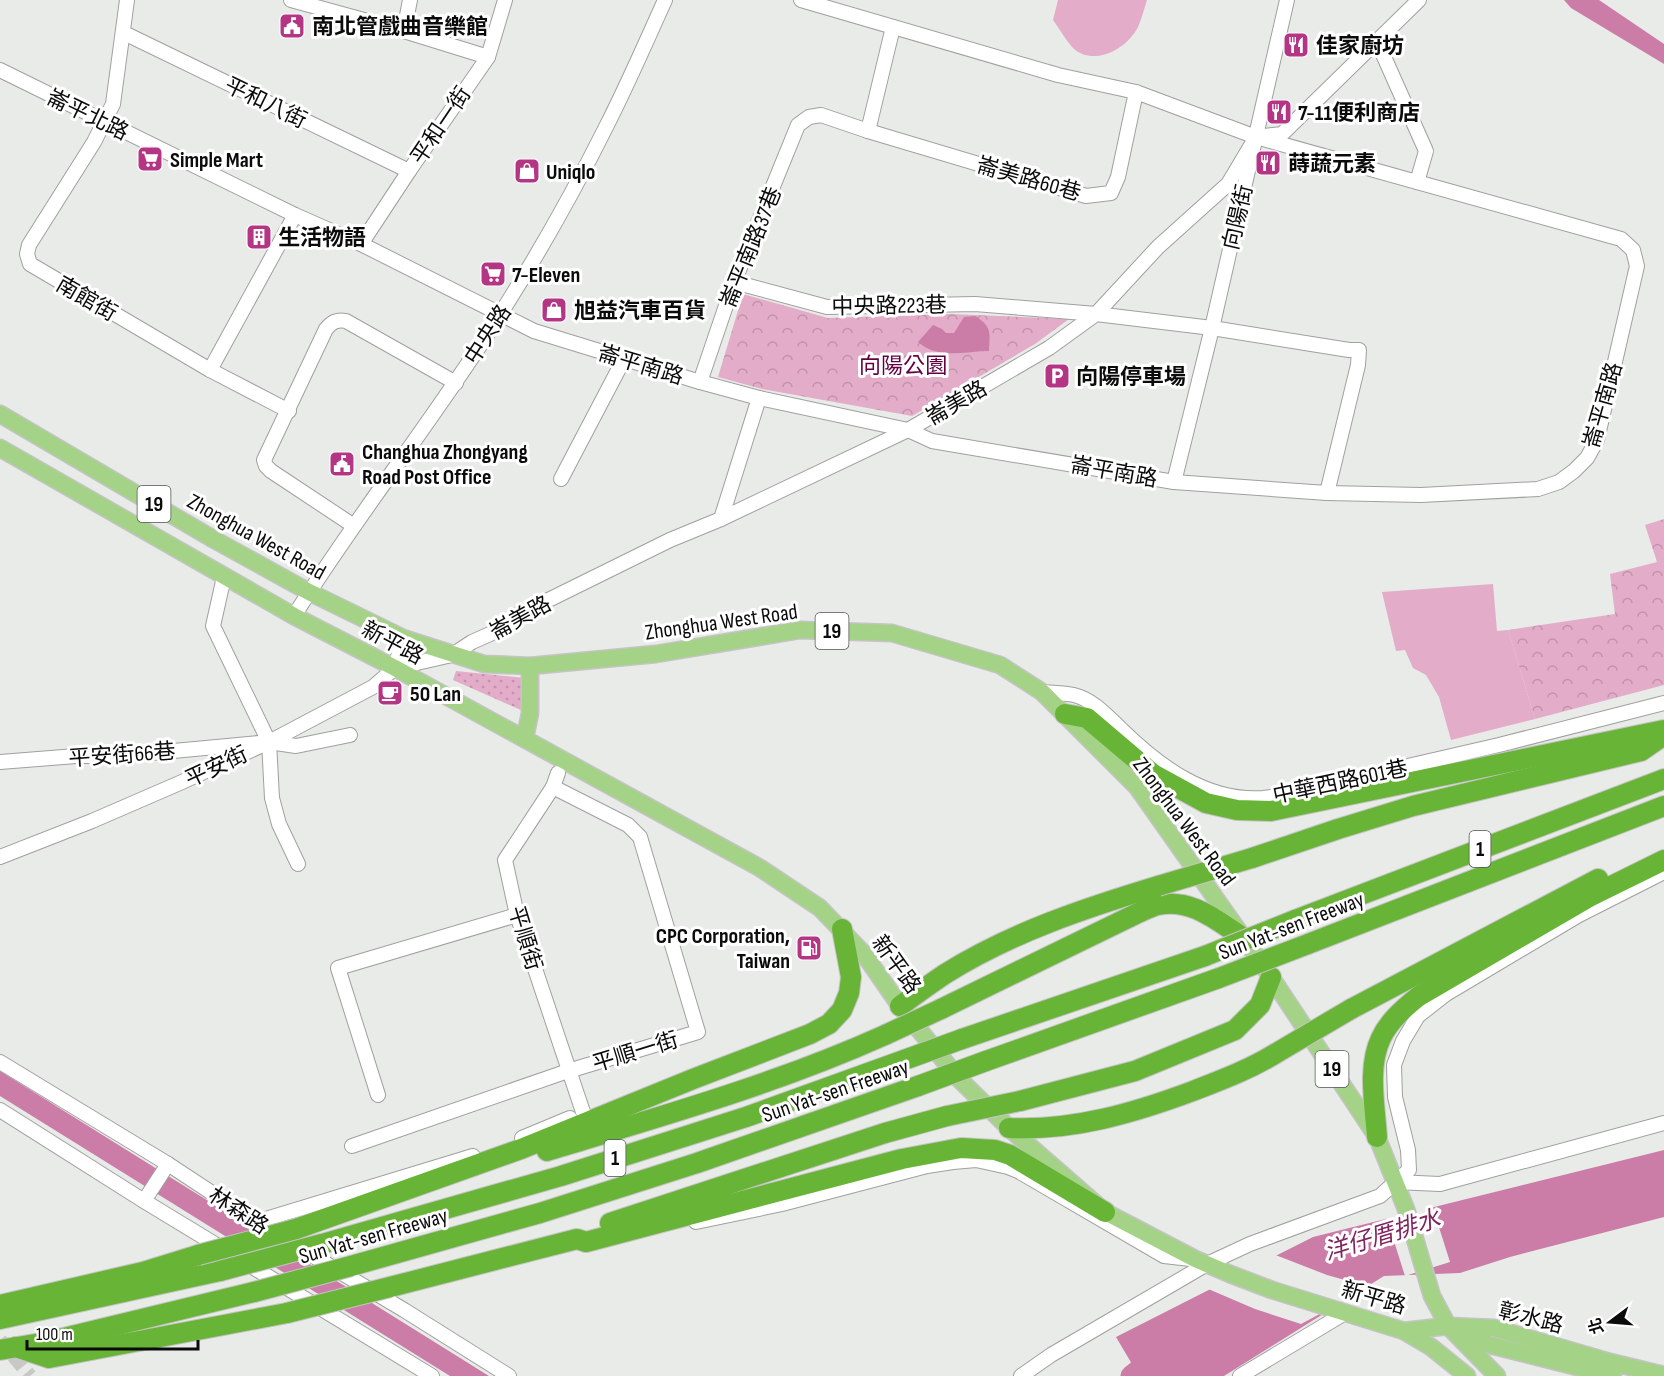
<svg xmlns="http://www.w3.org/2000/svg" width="1664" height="1376" font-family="'Sofia Sans Condensed','Noto Sans TC',sans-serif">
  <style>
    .grass { fill: #e3acc8 }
    .forest { fill: url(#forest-crowns) }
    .garden { fill: url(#garden-dots) }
    .water { fill: #cb7da7 }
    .pier { fill: #e9ebe8 }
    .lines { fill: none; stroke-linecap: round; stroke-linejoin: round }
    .river { stroke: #cb7da7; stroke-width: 21 }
    .minor-tunnel { stroke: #c8c9c7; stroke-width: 14; stroke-dasharray: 14 7; stroke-linecap: butt }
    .minor-casing { stroke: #9fa19e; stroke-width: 16 }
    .major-casing { stroke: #c4c4c4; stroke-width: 19 }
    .highway-casing { stroke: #c4c4c4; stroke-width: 22 }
    .minor { stroke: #fff; stroke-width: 14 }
    .major { stroke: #a4d286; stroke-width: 16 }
    .highway { stroke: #68b436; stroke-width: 20 }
    .highway-bridge-casing { stroke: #c4c4c4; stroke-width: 22; stroke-linecap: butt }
    .highway-bridge { stroke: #68b436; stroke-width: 20 }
    .labels { text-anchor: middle; stroke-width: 6; stroke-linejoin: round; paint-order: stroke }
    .shield { fill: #fff; stroke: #545454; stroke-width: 1.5 }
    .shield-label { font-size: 21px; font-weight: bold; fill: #0b0b0b }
    .poi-label { font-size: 22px; font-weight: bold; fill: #0b0b0b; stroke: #fff; text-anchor: start }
    .street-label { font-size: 22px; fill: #0b0b0b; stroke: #fff }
    .park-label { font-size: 22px; fill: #630044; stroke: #fff }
    .water-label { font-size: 24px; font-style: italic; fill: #80245d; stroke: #fff }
  </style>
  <defs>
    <pattern id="forest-crowns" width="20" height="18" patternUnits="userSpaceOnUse" patternTransform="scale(1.5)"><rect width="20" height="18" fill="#e3acc8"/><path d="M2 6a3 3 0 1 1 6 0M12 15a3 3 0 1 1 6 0" fill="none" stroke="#c193aa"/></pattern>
    <pattern id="garden-dots" width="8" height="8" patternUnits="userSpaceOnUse" patternTransform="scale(1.5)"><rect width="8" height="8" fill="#e3acc8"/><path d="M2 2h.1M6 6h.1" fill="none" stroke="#c193aa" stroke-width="1.8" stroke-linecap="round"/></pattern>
  </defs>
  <rect width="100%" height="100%" fill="#e9ebe8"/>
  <g class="grass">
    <path d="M1058 0H1147C1144 9 1142 18 1138 27 1127 49 1093 68 1072 47 1065 39 1059 28 1053 20Z"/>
    <path d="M1493 584 1497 631 1508 630 1535 719 1451 740 1439 697 1426 675 1413 668 1405 650 1396 651 1382 592Z"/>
  </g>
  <g class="forest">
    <path d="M743 294 828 318 950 314 1069 319 1035 344 912 416 762 389 718 377Z"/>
    <path d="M1664 519V685L1535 719 1508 630 1615 614 1610 574 1657 562 1645 525Z"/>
  </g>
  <path class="garden" d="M456 671 525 678 523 711 453 680Z"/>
  <g class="water">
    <path d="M1564 0H1599L1664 44V64L1571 8Z"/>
    <path d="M975 316C992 326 990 333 989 351 965 351 938 360 918 342L933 325 942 329 946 333H954L964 317Z"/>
    <path d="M0 1071 489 1376H450L0 1096Z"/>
    <path d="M1664 1150V1217L1510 1257 1460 1273 1384 1276 1224 1376H1139L1116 1337 1313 1237Z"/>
  </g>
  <g class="pier">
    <path d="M1432 1205 1450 1262 1405 1276 1386 1216Z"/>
    <path d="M1273 1254 1327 1275 1370 1287 1301 1324 1255 1309 1206 1288Z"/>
  </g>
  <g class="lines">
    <path class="river" d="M1131 1376 1141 1368 1161 1358"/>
    <path class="minor-tunnel" d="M0 1340 30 1376"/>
    <g class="minor-casing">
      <g id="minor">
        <path d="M127 0 113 104 94 142 29 245 27 254 30 264 210 370 289 411"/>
        <path d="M291 0 404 31 488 57"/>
        <path d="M404 31 410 0"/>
        <path d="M124 33 409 171"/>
        <path d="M1377 41 1426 151 1417 182"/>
        <path d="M0 70 295 215 361 244 534 331 700 382 759 398 908 430 932 441 1174 482 1327 493 1421 495 1538 489 1559 482 1574 471 1587 458 1597 440 1637 266 1633 250 1621 239 1256 137 1136 92 1058 75 801 0"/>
        <path d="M868 131 893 27"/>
        <path d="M361 244 409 171 488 57 505 0"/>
        <path d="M734 282 827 307 975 304 1096 314 1212 328 1349 350H1359L1358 365 1327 493"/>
        <path d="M210 370 295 215"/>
        <path d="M700 382 734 282 798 125 809 117 821 115 868 131 1086 196 1111 193 1118 177 1136 92"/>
        <path d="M561 479 624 359"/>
        <path d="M1174 482 1212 328 1287 0"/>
        <path d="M721 519 759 398"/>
        <path d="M354 526 271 471 266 466 264 460 326 329C332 322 337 319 346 321L456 383"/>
        <path d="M224 577 213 626 269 742 272 798 279 824 298 864"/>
        <path d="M294 616C359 512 436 417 501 313 539 253 574 191 606 127 627 86 646 42 665 0"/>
        <path d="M395 668 452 655 472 642 499 630 518 615 670 540 721 519 908 430 1049 348 1096 314 1158 247 1228 184 1256 137 1282 134 1419 0"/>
        <path d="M1042 692C1052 693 1064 693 1074 695 1094 700 1108 717 1122 730 1160 767 1207 802 1263 798 1273 797 1282 795 1291 793L1499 745 1664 703"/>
        <path d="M0 762 76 756H120L269 742 296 746 350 735"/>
        <path d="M558 773 553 787 505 860 517 915 583 1112"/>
        <path d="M0 857 92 821 182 782 269 742 373 687 395 668 403 638"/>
        <path d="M0 1062 168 1164 256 1222 404 1310 509 1376"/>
        <path d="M378 1095 338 968 517 915"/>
        <path d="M0 1110 144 1201 432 1376"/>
        <path d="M522 1138 570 1118"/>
        <path d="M352 1146 568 1071 698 1032 640 837 628 825 553 787"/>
        <path d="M1395 1182 1440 1184 1664 1123"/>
        <path d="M144 1201 168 1164"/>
        <path d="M256 1222 473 1156"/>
        <path d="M696 1222 782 1204 927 1166 953 1162 976 1160 1008 1167 1018 1171 1164 1256 1191 1259"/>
        <path d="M1021 1376 1051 1355 1207 1264 1250 1244 1380 1196 1409 1170 1408 1150 1395 1097 1394 1065 1403 1041 1418 1016 1446 994 1579 915 1664 872"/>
        <path d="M1240 1376 1345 1313"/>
      </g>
    </g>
    <g class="major-casing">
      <g id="major">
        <path d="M0 414 213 539 309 592 403 638 484 664 530 666 656 654 800 630 892 633 1000 665 1042 692 1137 787 1271 977 1377 1137 1406 1209 1432 1296 1448 1326 1497 1376"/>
        <path d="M0 448 294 616 395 668 760 868 820 908 864 954 900 1006 958 1078 1009 1128 1105 1212 1195 1259 1230 1274 1272 1290 1404 1331 1448 1326 1494 1328 1610 1362 1664 1375"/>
        <path d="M525 738 530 713V666"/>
        <path d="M1457 1330 1490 1345 1613 1376"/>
        <path d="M1404 1331 1431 1347 1467 1376"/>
      </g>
    </g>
    <g class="highway-casing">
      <g id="highway">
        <path d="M1065 714 1087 718 1153 774 1206 803 1237 810 1271 811 1664 730"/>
        <path d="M1252 858 1338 829 1413 806 1641 751 1664 735"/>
        <path d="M1295 920 1664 779"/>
        <path d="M1308 944 1664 806"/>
        <path d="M900 1006C915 995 930 984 945 974 1010 933 1085 908 1158 886"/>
        <path d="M941 1009 1136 914C1143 911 1151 907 1158 905 1191 898 1216 920 1242 937"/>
        <path d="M1351 1009 1598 879"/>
        <path d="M962 1039 1205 956"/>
        <path d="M986 1061 1219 978"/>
        <path d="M1020 1101 1135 1071 1235 1030 1260 1005 1271 977"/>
        <path d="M1009 1128C1073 1131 1134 1113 1193 1091 1221 1080 1248 1070 1273 1055"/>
        <path d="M1377 1137C1375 1106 1367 1067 1381 1038 1389 1021 1404 1008 1419 996L1589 897 1664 860"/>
        <path d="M547 1151C662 1116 776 1084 885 1035"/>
        <path d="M610 1223 885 1133 947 1116"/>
        <path d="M296 1229 521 1149 693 1079 810 1034 829 1024 842 1010 849 993 851 977 842 929"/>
        <path d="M322 1244 561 1176 746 1117 904 1060"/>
        <path d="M351 1266 540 1213 697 1163 918 1086"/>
        <path d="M390 1287 577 1239 586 1242 902 1159 961 1148 995 1150 1010 1155 1105 1212"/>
        <path d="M0 1305 143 1272 198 1255"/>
        <path d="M0 1319 220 1271"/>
        <path d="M16 1347 49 1358 287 1313"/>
        <path d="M0 1350 47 1342 254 1292"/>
      </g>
    </g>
    <use href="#minor" class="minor"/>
    <use href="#major" class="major"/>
    <use href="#highway" class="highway"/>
    <g class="highway-bridge-casing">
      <g id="highway-bridge">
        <path d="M1158 886 1252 858"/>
        <path d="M1205 956 1295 920"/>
        <path d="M1219 978 1308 944"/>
        <path d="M885 1035 941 1009"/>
        <path d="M1273 1055 1351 1009"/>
        <path d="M904 1060 962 1039"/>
        <path d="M918 1086 986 1061"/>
        <path d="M947 1116 1020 1101"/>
        <path d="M198 1255 296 1229"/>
        <path d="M220 1271 322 1244"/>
        <path d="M254 1292 351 1266"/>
        <path d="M287 1313 390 1287"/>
      </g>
    </g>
    <use href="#highway-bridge" class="highway-bridge"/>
  </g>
  <defs>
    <g id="civic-square" transform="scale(1.35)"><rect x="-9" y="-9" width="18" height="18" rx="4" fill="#b33584" stroke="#fff"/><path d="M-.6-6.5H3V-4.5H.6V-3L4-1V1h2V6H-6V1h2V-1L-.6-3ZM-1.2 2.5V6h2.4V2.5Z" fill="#fff"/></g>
    <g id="restaurant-square" transform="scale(1.35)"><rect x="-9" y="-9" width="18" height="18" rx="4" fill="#b33584" stroke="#fff"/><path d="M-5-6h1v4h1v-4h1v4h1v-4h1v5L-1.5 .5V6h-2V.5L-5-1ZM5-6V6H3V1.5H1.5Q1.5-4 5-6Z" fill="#fff"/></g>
    <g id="supermarket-square" transform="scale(1.35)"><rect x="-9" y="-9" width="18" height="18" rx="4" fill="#b33584" stroke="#fff"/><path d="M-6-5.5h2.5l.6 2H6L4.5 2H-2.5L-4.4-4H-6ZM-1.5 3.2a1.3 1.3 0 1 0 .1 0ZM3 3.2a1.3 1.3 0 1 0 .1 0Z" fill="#fff"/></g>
    <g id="shop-square" transform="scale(1.35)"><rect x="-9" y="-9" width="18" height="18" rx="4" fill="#b33584" stroke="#fff"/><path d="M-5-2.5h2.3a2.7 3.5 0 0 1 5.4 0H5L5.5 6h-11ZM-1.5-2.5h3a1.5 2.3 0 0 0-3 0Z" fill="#fff"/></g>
    <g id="building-square" transform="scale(1.35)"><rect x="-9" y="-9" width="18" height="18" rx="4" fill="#b33584" stroke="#fff"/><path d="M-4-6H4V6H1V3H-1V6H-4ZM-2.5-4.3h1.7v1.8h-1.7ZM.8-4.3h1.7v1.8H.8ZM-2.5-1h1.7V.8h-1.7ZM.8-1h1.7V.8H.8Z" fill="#fff"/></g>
    <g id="parking-square" transform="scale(1.35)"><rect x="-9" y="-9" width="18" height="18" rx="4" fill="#b33584" stroke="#fff"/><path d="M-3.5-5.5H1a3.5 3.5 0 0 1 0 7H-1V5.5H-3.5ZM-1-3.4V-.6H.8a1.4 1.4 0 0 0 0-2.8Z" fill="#fff"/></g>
    <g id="cafe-square" transform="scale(1.35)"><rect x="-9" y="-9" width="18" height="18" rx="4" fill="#b33584" stroke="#fff"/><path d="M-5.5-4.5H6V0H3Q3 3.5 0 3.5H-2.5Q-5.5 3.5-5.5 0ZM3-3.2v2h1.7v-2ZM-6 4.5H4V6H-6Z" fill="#fff"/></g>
    <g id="fuel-square" transform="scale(1.35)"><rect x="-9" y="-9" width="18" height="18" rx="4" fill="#b33584" stroke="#fff"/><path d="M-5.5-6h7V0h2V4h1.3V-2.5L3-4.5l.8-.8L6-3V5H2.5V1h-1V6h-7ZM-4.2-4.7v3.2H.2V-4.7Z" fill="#fff"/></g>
  </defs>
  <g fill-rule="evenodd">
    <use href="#civic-square" x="292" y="26"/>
    <use href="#restaurant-square" x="1296" y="45"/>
    <use href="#restaurant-square" x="1279" y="112"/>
    <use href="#supermarket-square" x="150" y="159"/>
    <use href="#restaurant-square" x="1268" y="163"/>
    <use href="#shop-square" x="527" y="171"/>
    <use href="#building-square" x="259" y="237"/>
    <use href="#supermarket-square" x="493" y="274"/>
    <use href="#shop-square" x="554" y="310"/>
    <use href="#parking-square" x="1057" y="376"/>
    <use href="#civic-square" x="342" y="464"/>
    <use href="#cafe-square" x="390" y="693"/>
    <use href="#fuel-square" x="809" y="948"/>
  </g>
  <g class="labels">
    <g class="shield">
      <rect x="137.5" y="486" width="33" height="36" rx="4.5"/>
      <rect x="815.5" y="613" width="33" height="36" rx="4.5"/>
      <rect x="1469.5" y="831" width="21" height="36" rx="4.5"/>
      <rect x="1315.5" y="1051" width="33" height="36" rx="4.5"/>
      <rect x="604.5" y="1140" width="21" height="36" rx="4.5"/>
    </g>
    <g class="shield-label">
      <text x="154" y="511">19</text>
      <text x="832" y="638">19</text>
      <text x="1480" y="856">1</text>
      <text x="1332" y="1076">19</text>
      <text x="615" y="1165">1</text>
    </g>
    <g class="poi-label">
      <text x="312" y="34">南北管戲曲音樂館</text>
      <text x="1316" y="53">佳家廚坊</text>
      <text x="1298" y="120">7-11便利商店</text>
      <text x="170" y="167">Simple Mart</text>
      <text x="1288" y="171">蒔蔬元素</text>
      <text x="546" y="179">Uniqlo</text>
      <text x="278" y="245">生活物語</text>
      <text x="512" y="282">7-Eleven</text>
      <text x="574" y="318">旭益汽車百貨</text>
      <text x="1076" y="384">向陽停車場</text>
      <text x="362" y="459">Changhua Zhongyang<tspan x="362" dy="25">Road Post Office</tspan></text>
      <text x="410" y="701">50 Lan</text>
      <text x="790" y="943" text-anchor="end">CPC Corporation,<tspan x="790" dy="25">Taiwan</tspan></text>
    </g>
    <g class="street-label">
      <text transform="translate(266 102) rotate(26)" y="8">平和八街</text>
      <text transform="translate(88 114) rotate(26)" y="8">崙平北路</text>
      <text transform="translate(440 125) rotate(-56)" y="8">平和一街</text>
      <text transform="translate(1029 178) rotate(16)" y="8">崙美路60巷</text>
      <text transform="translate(1237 217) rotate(-77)" y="8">向陽街</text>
      <text transform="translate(750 247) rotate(-68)" y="8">崙平南路37巷</text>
      <text transform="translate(87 298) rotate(30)" y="8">南館街</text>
      <text transform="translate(889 305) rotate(-1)" y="8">中央路223巷</text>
      <text transform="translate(487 334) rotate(-57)" y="8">中央路</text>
      <text transform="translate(641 364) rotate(17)" y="8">崙平南路</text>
      <text transform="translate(956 402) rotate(-30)" y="8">崙美路</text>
      <text transform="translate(1602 405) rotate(-74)" y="8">崙平南路</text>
      <text transform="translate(1114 471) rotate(10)" y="8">崙平南路</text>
      <text transform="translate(257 536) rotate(29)" y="8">Zhonghua West Road</text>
      <text transform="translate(520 617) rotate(-29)" y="8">崙美路</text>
      <text transform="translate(721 621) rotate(-8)" y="8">Zhonghua West Road</text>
      <text transform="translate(393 642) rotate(28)" y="8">新平路</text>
      <text transform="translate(122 754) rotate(-4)" y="8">平安街66巷</text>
      <text transform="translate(216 766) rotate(-25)" y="8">平安街</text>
      <text transform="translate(1340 781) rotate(-12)" y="8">中華西路601巷</text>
      <text transform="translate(1185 821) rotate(53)" y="8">Zhonghua West Road</text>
      <text transform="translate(1291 925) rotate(-21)" y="8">Sun Yat-sen Freeway</text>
      <text transform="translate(526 938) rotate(73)" y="8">平順街</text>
      <text transform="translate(897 964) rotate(54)" y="8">新平路</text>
      <text transform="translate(635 1051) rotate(-17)" y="8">平順一街</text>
      <text transform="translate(835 1090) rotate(-19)" y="8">Sun Yat-sen Freeway</text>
      <text transform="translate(239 1210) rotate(33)" y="8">林森路</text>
      <text transform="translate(373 1235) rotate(-16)" y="8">Sun Yat-sen Freeway</text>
      <text transform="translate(1374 1297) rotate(16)" y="8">新平路</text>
      <text transform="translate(1531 1317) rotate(14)" y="8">彰水路</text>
    </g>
    <g class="park-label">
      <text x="903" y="373">向陽公園</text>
    </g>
    <g class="water-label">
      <text transform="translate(1382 1235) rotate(-17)" y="8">洋仔厝排水</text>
    </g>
  </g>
  <g transform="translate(1610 1322) rotate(254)" stroke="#ffffff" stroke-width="4.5" paint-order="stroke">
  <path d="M0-4.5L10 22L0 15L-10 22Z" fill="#0b0b0b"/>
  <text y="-9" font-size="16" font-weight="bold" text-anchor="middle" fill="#0b0b0b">北</text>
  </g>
  <path d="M27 1340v9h171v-9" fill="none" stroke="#0b0b0b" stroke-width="3"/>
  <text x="36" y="1340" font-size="18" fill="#0b0b0b" stroke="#ffffff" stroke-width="4.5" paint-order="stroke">100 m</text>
</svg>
